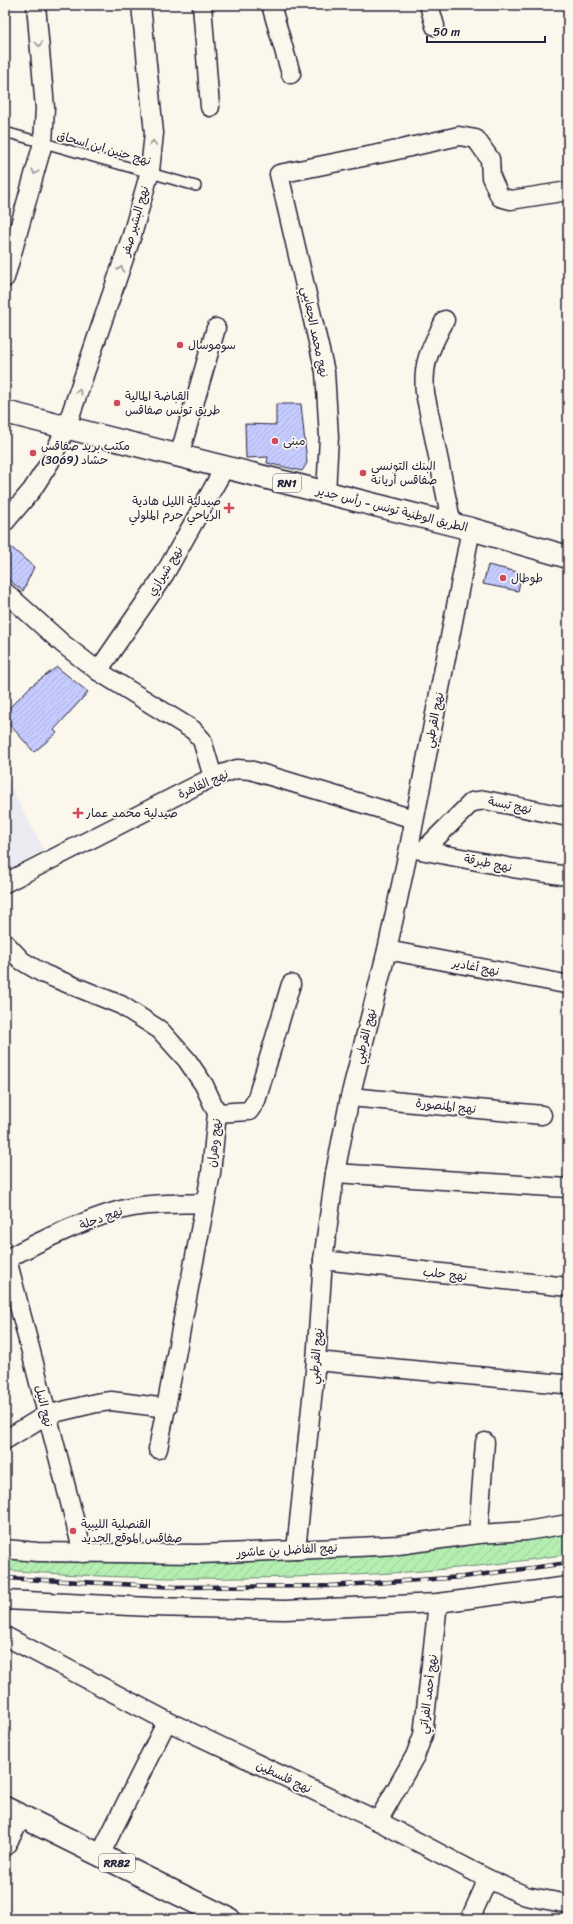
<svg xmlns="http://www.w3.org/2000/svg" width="573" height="1924" font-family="Sriracha,'Playpen Sans Arabic',sans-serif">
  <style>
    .built { fill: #ebeaf1 }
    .garden { fill: url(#garden-furrows); stroke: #6b8876 }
    .building { fill: url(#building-hatch); stroke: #22223b }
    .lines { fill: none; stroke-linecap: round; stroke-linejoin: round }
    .lane-casing { stroke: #22223b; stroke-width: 12 }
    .street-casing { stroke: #22223b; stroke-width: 21 }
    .primary-casing { stroke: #22223b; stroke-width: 25 }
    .lane { stroke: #fbf7ec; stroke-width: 9 }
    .street { stroke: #fbf7ec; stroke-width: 18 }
    .primary { stroke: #fbf7ec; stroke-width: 22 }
    .rail-casing { stroke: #22223b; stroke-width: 4.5 }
    .rail { stroke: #fbf7ec; stroke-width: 3; stroke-dasharray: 9; stroke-linecap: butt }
    .oneway { stroke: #99979c }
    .poi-dot { fill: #d1495b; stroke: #fbf7ec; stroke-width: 1.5 }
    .labels { text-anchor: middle; stroke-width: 3.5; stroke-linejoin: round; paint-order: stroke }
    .shield { fill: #fbf7ec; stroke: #636270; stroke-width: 1 }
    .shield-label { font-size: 11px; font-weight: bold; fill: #22223b }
    .street-label { font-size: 12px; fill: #22223b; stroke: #fbf7ec }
    .poi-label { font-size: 12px; fill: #22223b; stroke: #fbf7ec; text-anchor: start }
  </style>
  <defs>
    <pattern id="garden-furrows" width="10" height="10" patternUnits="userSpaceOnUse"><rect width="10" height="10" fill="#b4eeb1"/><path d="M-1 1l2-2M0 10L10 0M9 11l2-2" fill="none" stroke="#9acc99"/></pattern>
    <pattern id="building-hatch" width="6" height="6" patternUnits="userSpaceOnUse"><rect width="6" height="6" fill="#c6ccfe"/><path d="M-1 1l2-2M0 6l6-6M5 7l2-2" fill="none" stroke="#aaafdb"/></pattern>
  </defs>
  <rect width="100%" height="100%" fill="#fbf7ec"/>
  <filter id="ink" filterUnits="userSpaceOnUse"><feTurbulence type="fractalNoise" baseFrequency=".025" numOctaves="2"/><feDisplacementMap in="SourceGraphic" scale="8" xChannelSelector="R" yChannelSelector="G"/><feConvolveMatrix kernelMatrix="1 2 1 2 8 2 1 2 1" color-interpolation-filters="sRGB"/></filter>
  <g filter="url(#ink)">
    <path class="built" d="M5 776 44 850 5 871Z"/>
    <path class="garden" d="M568 1532V1554C477 1569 384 1575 292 1577 196 1580 100 1578 5 1570V1555L366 1554 447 1548Z"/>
    <g class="building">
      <path d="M276 404H301L307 463 302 471 267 463 268 457 246 458 245 424 276 425Z"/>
      <path d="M5 542 34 567 23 591 5 577Z"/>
      <path d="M488 565 522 573 518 591 483 584Z"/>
      <path d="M57 667 88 692 54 730 57 733 34 752 9 724 12 720 5 712 31 686Z"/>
    </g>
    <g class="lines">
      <g class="lane-casing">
        <path id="lane" d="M5 132 196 186"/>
      </g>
      <g class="street-casing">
        <g id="street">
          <path d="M202 5 210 107"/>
          <path d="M271 5 291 74"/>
          <path d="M429 5 435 26"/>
          <path d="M5 278 43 143 45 108 36 5"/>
          <path d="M445 320C431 348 422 361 425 393L452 525"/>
          <path d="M179 456 216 328"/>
          <path d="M326 493 329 437 325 372 279 174 388 152 459 136 476 139 490 159 491 177 500 197 511 200 568 191"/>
          <path d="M5 522 32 490 50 462 66 428 132 235 150 171 154 133 141 5"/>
          <path d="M5 592 63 644 98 671 193 730 202 740 213 777"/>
          <path d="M98 671 164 575 225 467"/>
          <path d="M415 849 513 868 568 876"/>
          <path d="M424 850 472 802 485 800 568 817"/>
          <path d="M5 883 213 777 237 769 250 770 414 819"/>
          <path d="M5 943 22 961 44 974 121 1005 160 1030 187 1060 204 1085 217 1113 211 1173 158 1449"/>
          <path d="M387 950 565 984"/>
          <path d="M350 1097 542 1115"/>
          <path d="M217 1113 249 1111 256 1101 291 984"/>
          <path d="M335 1173 567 1188"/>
          <path d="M7 1259 83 1553"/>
          <path d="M5 1260C39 1241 96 1214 134 1207 157 1203 181 1204 204 1203"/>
          <path d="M323 1260 568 1287"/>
          <path d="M316 1361 563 1384"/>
          <path d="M5 1440 46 1415 96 1403 111 1401 167 1408"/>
          <path d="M478 1534 485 1442"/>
          <path d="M5 1549 37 1552 199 1554 296 1550 398 1545 478 1534 526 1531 568 1524"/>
          <path d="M296 1550 316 1361 323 1260 335 1173 350 1097 387 950 409 848 471 529"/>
          <path d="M5 1600 151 1607 285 1610 438 1603 568 1586"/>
          <path d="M5 1636 167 1721 378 1821 488 1879 526 1896 568 1904"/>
          <path d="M378 1821 415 1756 423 1735 438 1603"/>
          <path d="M5 1847 22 1817"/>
          <path d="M100 1855 167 1721"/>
          <path d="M470 1919 488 1879"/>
        </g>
      </g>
      <g class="primary-casing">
        <g id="primary">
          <path d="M5 412 471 529 568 557"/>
          <path d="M5 1808 229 1919"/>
        </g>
      </g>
      <use href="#lane" class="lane"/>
      <use href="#street" class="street"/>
      <use href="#primary" class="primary"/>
      <g class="rail-casing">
        <path id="rail" d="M5 1578 177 1587 329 1586 463 1577 568 1563"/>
      </g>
      <use href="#rail" class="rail"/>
    </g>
    <defs><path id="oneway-chevron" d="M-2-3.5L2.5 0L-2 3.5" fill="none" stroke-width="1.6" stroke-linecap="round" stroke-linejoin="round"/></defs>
    <g class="oneway">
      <use href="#oneway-chevron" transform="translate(39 44) rotate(85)"/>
      <use href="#oneway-chevron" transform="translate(153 143) rotate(-88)"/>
      <use href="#oneway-chevron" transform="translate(35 172) rotate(106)"/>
      <use href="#oneway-chevron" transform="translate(121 269) rotate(-71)"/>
      <use href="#oneway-chevron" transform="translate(79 392) rotate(-71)"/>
    </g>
  </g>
  <g class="poi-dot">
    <circle cx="180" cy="345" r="4"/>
    <circle cx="117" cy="403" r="4"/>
    <circle cx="275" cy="441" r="4"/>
    <circle cx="33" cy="453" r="4"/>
    <circle cx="363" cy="473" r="4"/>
    <path d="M227 502h4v4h4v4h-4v4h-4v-4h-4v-4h4z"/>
    <circle cx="503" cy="578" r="4"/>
    <path d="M76 807h4v4h4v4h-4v4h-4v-4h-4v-4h4z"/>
    <circle cx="73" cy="1531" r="4"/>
  </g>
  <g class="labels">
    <g class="shield">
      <rect x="273" y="474" width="28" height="18" rx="3"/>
      <rect x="99" y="1854" width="36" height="18" rx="3"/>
    </g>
    <g class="shield-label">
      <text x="287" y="487">RN1</text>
      <text x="117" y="1867">RR82</text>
    </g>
    <g class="street-label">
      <text transform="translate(104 148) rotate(16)" y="4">نهج حنين ابن اسحاق</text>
      <text transform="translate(135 221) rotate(-74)" y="4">نهج البشير صفر</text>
      <text transform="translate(315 332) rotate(78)" y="4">نهج محمد الجعايبي</text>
      <text transform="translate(392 509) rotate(14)" y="4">الطريق الوطنية تونس - رأس جدير</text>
      <text transform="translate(165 571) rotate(-58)" y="4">نهج شيرازي</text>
      <text transform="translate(434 720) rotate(-79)" y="4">نهج القرطبي</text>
      <text transform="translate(203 784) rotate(-24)" y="4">نهج القاهرة</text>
      <text transform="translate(510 805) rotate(11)" y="4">نهج تبسة</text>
      <text transform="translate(488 863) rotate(11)" y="4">نهج طبرقة</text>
      <text transform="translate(476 967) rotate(11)" y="4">نهج أغادير</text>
      <text transform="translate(365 1036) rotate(-76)" y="4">نهج القرطبي</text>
      <text transform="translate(446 1106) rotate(6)" y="4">نهج المنصورة</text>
      <text transform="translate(214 1143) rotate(-84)" y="4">نهج وهران</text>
      <text transform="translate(101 1218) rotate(-20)" y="4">نهج دجلة</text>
      <text transform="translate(445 1274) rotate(6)" y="4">نهج حلب</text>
      <text transform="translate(316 1356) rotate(-85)" y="4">نهج القرطبي</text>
      <text transform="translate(44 1406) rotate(76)" y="4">نهج النيل</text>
      <text transform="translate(287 1550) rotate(-3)" y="4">نهج الفاضل بن عاشور</text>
      <text transform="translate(428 1694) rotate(-83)" y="4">نهج أحمد الفراتي</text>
      <text transform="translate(284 1777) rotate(25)" y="4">نهج فلسطين</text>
    </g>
    <g class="poi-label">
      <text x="188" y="349">سوموسال</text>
      <text x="125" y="400">القباضة المالية<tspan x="125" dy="14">طريق تونس صفاقس</tspan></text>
      <text x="283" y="445">مبنى</text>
      <text x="41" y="450">مكتب بريد صفاقس<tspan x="41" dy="14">حشاد (3069)</tspan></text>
      <text x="371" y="470">البنك التونسي<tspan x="371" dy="14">صفاقس أريانة</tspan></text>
      <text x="221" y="505" text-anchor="end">صيدلية الليل هادية<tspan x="221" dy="14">الرياحي حرم الملولي</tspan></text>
      <text x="511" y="582">طوطال</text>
      <text x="86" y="817">صيدلية محمد عمار</text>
      <text x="81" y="1528">القنصلية الليبية<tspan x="81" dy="14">صفاقس الموقع الجديد</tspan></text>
    </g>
  </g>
  <rect width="573" height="1924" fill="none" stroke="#fbf7ec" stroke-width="20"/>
  <rect x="10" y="10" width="553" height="1904" fill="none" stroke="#22223b" stroke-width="1.5" filter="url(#ink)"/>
  <path d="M427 36v6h118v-6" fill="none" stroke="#22223b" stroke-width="2"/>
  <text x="433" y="36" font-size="12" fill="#22223b" stroke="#fbf7ec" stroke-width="3" paint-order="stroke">50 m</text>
</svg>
